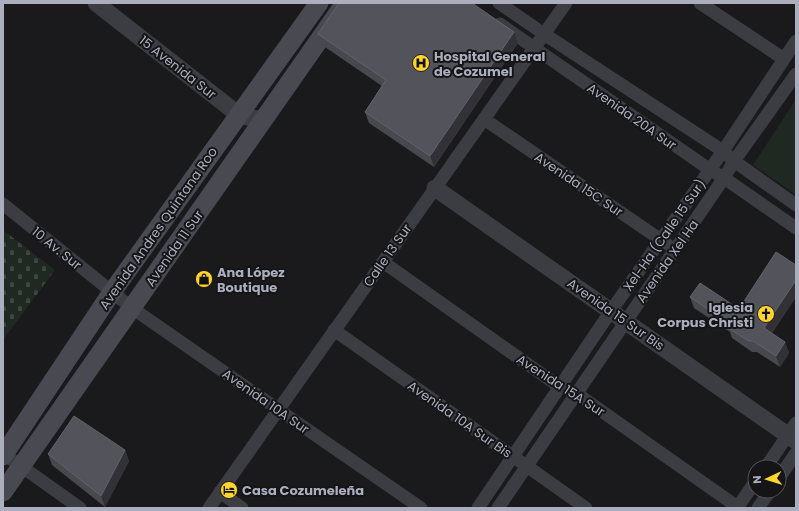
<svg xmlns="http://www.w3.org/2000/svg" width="799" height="511" font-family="Poppins,sans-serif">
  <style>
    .cemetery { fill: url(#cemetery-stones) }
    .park { fill: #1f2821 }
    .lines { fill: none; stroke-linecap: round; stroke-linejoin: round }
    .minor { stroke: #3c3c43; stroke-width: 13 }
    .tertiary { stroke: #3c3c43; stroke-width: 17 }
    .secondary { stroke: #484951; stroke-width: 19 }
    .wall { fill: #48494f }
    .shaded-wall { fill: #313136 }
    .building { fill: #53545b; stroke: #61626a }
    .labels { text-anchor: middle; stroke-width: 4; stroke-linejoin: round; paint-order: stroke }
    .poi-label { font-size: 13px; font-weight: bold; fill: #abaebd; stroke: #151417; text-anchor: start }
    .street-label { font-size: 13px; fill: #abaebd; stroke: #151417 }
  </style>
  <defs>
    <pattern id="cemetery-stones" width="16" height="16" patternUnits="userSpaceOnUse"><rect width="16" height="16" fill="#1f2821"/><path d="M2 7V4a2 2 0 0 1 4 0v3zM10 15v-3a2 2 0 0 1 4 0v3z" fill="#3d453f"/></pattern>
  </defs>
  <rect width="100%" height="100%" fill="#1a191c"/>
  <path class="cemetery" d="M3 230 55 270 3 340Z"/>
  <path class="park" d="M796 99V195L753 165Z"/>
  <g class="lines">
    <g class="minor">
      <path d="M499 3 544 34 723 151 734 161 796 205"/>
      <path d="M700 3 784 59"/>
      <path d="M500 24 709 169 724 178 796 228"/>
      <path d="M484 119 667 244"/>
      <path d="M3 204 132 308 279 410 421 508"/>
      <path d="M383 262 560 387 576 393 739 508"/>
      <path d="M334 330 586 508"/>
      <path d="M4 454 80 508"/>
      <path d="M766 467 796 423"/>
      <path d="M779 478 796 453"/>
      <path d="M220 492 242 508"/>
      <path d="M209 508 566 3"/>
      <path d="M478 508 611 311 723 151 796 41"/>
      <path d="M498 508 724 178 734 161 796 74"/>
      <path d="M737 508 755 482"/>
      <path d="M758 508 770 491"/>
    </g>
    <g class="tertiary">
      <path d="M96 3 239 115 256 119 265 117"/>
      <path d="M435 188 796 441"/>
    </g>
    <g class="secondary">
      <path d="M3 456 112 292 319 3"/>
      <path d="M3 492 345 3"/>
    </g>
  </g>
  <g class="wall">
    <path d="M514 32 518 43 434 167 369 123 365 112 382 86 322 45 318 34Z"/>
    <path d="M796 265V297L772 333 785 342 789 353 780 367 757 352H752L732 338 730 332 694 308 690 297 739 309Z"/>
    <path d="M125 450 129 461 105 507 52 465 48 454Z"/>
  </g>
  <g class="shaded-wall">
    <path d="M514 32 518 43 434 167 430 156Z"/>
    <path d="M796 280V297L768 339 764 328Z"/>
    <path d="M785 342 789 353 780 367 776 356Z"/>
    <path d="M125 450 129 461 105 507 101 496Z"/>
  </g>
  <g class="building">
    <path d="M339 3H472L514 32 430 156 365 112 386 80 318 34Z"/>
    <path d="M776 252 796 265V280L764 328 785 342 776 356 753 341H749L728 328V323L690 297 700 283 739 309Z"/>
    <path d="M74 416 125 450 101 496 48 454Z"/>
  </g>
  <defs>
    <g id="hospital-disc" transform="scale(0.9)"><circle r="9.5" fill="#ffd42e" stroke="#151417"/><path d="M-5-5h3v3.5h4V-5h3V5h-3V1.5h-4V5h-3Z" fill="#111"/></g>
    <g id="shop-disc" transform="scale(0.9)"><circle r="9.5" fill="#ffd42e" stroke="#151417"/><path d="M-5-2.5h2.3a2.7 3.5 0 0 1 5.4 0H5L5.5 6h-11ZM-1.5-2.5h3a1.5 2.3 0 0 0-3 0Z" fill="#111"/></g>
    <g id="church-disc" transform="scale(0.9)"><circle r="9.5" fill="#ffd42e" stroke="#151417"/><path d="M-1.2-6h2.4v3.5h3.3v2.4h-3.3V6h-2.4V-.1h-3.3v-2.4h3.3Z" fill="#111"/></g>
    <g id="hotel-disc" transform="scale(0.9)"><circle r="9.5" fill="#ffd42e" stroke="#151417"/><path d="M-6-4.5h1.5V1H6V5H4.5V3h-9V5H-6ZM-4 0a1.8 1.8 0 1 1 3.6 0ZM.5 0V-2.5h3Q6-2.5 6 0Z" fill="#111"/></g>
  </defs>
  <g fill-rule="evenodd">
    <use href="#hospital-disc" x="421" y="63"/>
    <use href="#shop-disc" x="204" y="279"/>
    <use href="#church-disc" x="766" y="314"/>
    <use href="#hotel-disc" x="229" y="490"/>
  </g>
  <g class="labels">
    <g class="poi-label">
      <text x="434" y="61">Hospital General<tspan x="434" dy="15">de Cozumel</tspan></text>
      <text x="217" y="277">Ana López<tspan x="217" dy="15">Boutique</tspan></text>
      <text x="753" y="312" text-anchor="end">Iglesia<tspan x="753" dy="15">Corpus Christi</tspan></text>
      <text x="242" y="495">Casa Cozumeleña</text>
    </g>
    <g class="street-label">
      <text transform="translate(178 67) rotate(38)" y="5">15 Avenida Sur</text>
      <text transform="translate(632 116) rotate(35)" y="5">Avenida 20A Sur</text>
      <text transform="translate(579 184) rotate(34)" y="5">Avenida 15C Sur</text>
      <text transform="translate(158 228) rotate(-55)" y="5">Avenida Andres Quintana Roo</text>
      <text transform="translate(664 235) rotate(-55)" y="5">Xel-Ha (Calle 15 Sur)</text>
      <text transform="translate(57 248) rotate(39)" y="5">10 Av. Sur</text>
      <text transform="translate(174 248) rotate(-55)" y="5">Avenida 11 Sur</text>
      <text transform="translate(387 255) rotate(-55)" y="5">Calle 13 Sur</text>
      <text transform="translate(667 261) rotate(-55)" y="5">Avenida Xel Ha</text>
      <text transform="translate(616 314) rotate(35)" y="5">Avenida 15 Sur Bis</text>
      <text transform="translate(561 385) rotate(33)" y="5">Avenida 15A Sur</text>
      <text transform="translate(266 401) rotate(35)" y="5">Avenida 10A Sur</text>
      <text transform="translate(460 419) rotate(35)" y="5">Avenida 10A Sur Bis</text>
    </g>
  </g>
  <rect width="799" height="511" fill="none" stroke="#abaebd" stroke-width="8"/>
  <g transform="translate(767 479) rotate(266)"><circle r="19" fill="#151417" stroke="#515259"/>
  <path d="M0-3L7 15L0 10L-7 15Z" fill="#ffd42e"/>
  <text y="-6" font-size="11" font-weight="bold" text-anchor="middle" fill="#abaebd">N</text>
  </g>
</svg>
